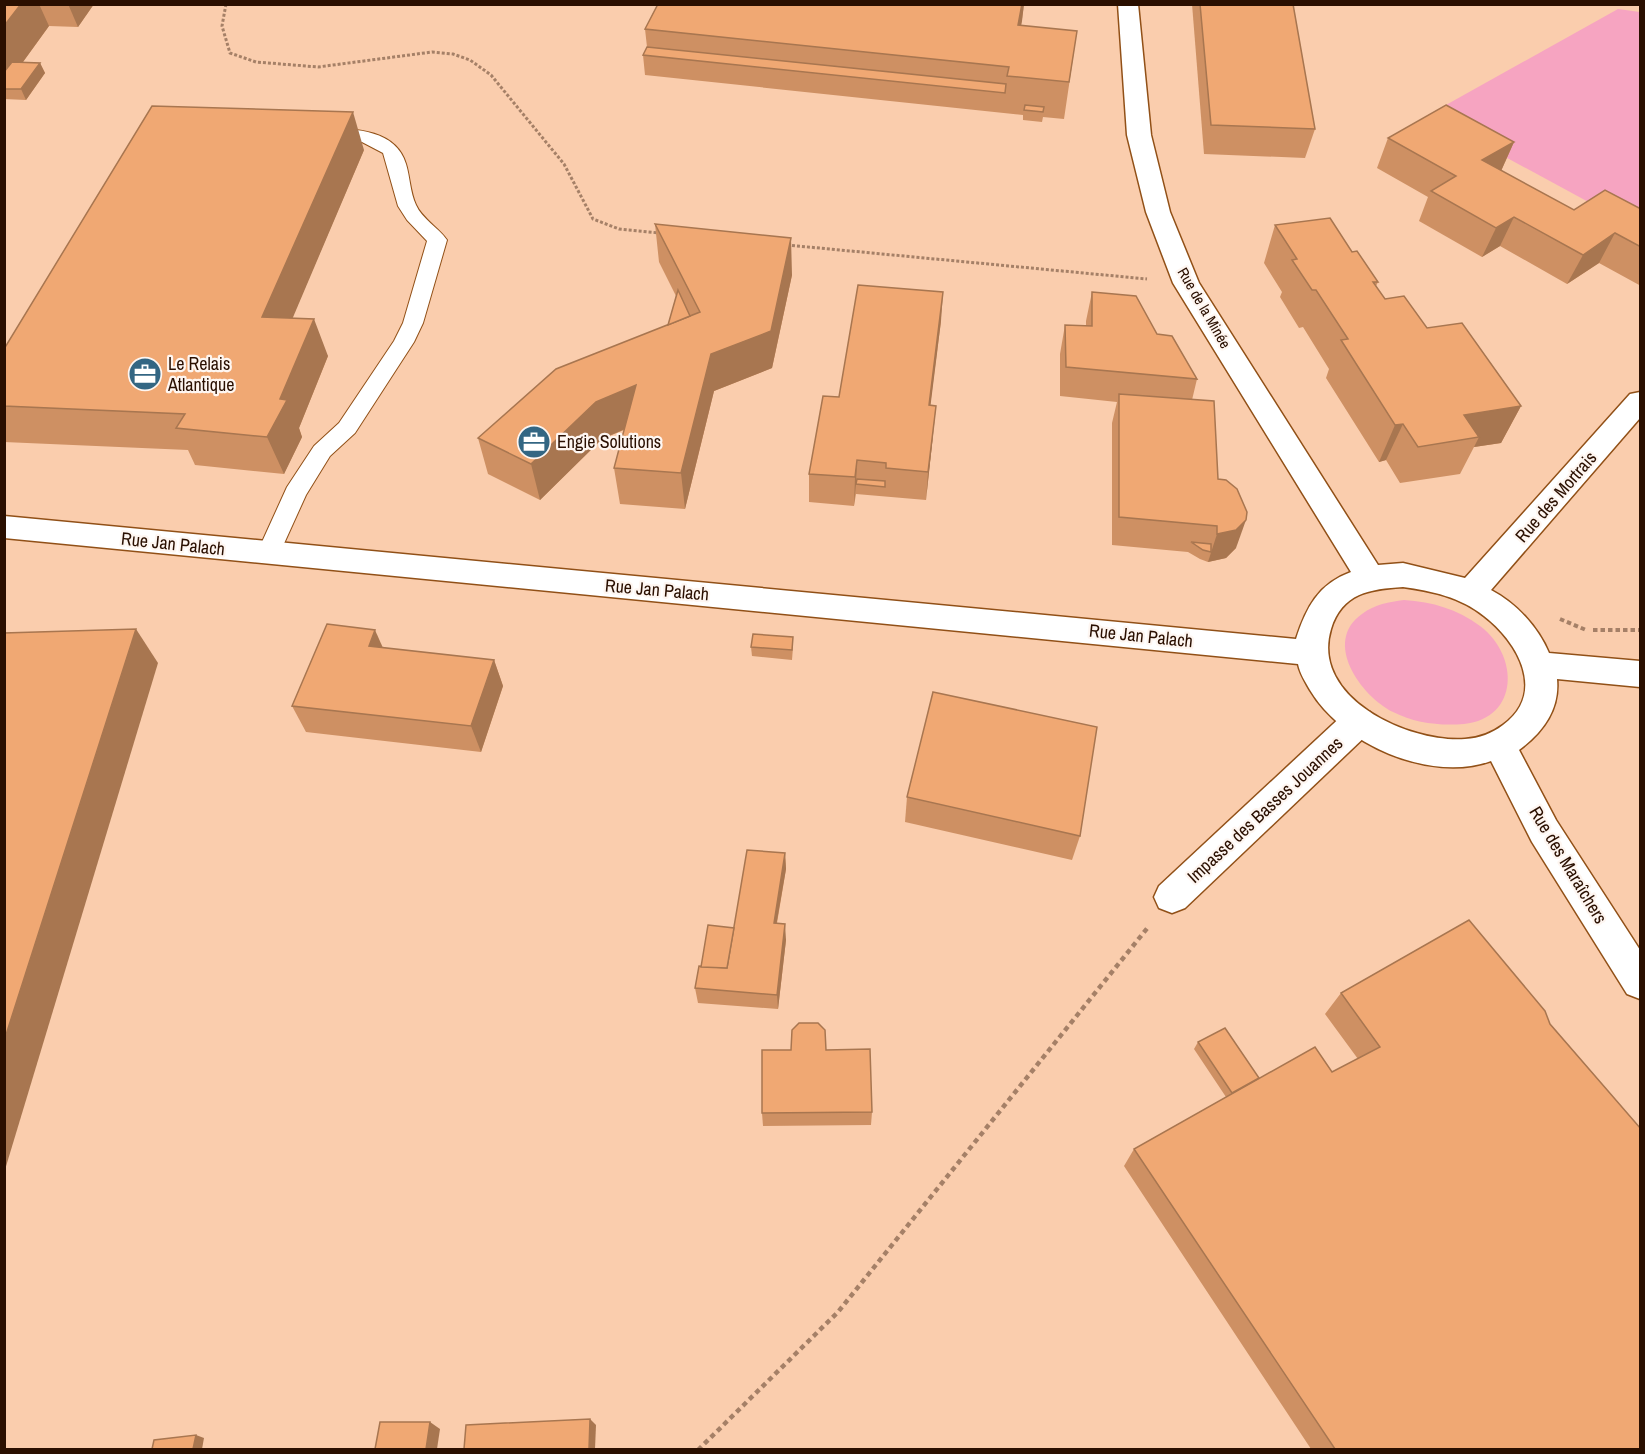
<svg xmlns="http://www.w3.org/2000/svg" width="1645" height="1454" font-family="'Archivo Narrow',sans-serif">
  <style>
    .green { fill: #f6a4c1 }
    .lines { fill: none; stroke-linecap: round; stroke-linejoin: round }
    .service-casing { stroke: #915017; stroke-width: 2 }
    .minor-casing { stroke: #915017; stroke-width: 3 }
    .tertiary-casing { stroke: #915017; stroke-width: 3 }
    .path-far2 { stroke: #a58067; stroke-width: 3; stroke-dasharray: 3 2; stroke-linecap: butt }
    .path-far1 { stroke: #a58067; stroke-width: 4; stroke-dasharray: 4.5 3; stroke-linecap: butt }
    .path { stroke: #a58067; stroke-width: 4.5; stroke-dasharray: 5 4; stroke-linecap: butt }
    .service { fill: #fff; fill-rule: evenodd }
    .minor { fill: #fff; fill-rule: evenodd }
    .tertiary { fill: #fff; fill-rule: evenodd }
    .wall { fill: #ce9063 }
    .shaded-wall { fill: #a87650 }
    .building { fill: #f0a873; stroke: #a87650; stroke-width: 1.5 }
    .labels { text-anchor: middle; stroke-width: 4.5; stroke-linejoin: round; paint-order: stroke }
    .far-street-label { font-size: 15px; fill: #2a0f00; stroke: #fef6f1 }
    .poi-label { font-size: 18px; fill: #2a0f00; stroke: #fef6f1; text-anchor: start }
    .street-label { font-size: 18px; fill: #2a0f00; stroke: #fef6f1 }
  </style>
  <rect width="100%" height="100%" fill="#facdad"/>
  <g class="green">
    <path d="M1618 9 1640 12V230L1428 115Z"/>
    <path d="M1404 600C1433 602 1457 609 1480 626 1519 655 1520 718 1464 724 1439 726 1415 723 1393 712 1361 696 1322 642 1362 614 1375 604 1389 602 1404 600Z"/>
  </g>
  <g class="lines">
    <g class="service-casing">
      <path id="service" d="M327 128C356 129 396 130 406 164 410 177 410 192 416 205 422 219 438 227 447 240L423 323 414 342 355 433 330 456 306 495 277 559 269 562 261 559 257 553 287 487 314 446 339 423 394 341 403 323 427 241 407 220 398 206 383 153 362 142 321 137 318 133 321 129Z"/>
    </g>
    <g class="minor-casing">
      <path id="minor" d="M1358 709 1370 712 1374 722 1370 732 1185 908 1172 913 1159 908 1154 897 1159 886 1346 712Z"/>
    </g>
    <g class="tertiary-casing">
      <path id="tertiary" d="M1118 4H1138L1151 135 1170 212 1199 283 1378 565 1403 563 1465 578 1630 394 1640 392V418L1491 590C1516 603 1538 627 1549 653L1640 661V687L1557 679C1560 710 1542 733 1519 750L1556 820 1640 950V999L1627 994 1532 842 1491 761C1430 783 1342 744 1310 690 1305 681 1300 674 1298 664L4 538V516L1296 639C1306 608 1318 584 1351 572L1173 283 1146 212 1127 135ZM1403 587C1432 591 1460 597 1484 616 1518 642 1547 693 1503 725 1491 734 1480 738 1465 739 1409 743 1310 698 1331 629 1342 593 1370 589 1403 587Z"/>
    </g>
    <g class="path-far2">
      <path d="M226 4 222 26 230 53 256 62 318 67 432 52 453 54 470 60 491 75 564 164 593 219 619 229 660 233"/>
      <path d="M787 245 1147 279"/>
    </g>
    <g class="path-far1">
      <path d="M1560 619 1586 630"/>
      <path d="M1593 630H1640"/>
    </g>
    <path class="path" d="M698 1450 838 1312 1149 926"/>
    <use href="#service" class="service"/>
    <use href="#minor" class="minor"/>
    <use href="#tertiary" class="tertiary"/>
  </g>
  <g class="wall">
    <path d="M4 4H94L78 27 49 26 23 62 40 63 45 73 26 100 4 99Z"/>
    <path d="M658 4H1024L1021 26 1077 31 1064 119 1043 117 1042 122 1023 120V115L645 75 643 55 647 47 645 29Z"/>
    <path d="M1192 4H1293L1315 129 1305 158 1204 154Z"/>
    <path d="M1388 138 1514 142 1501 171 1574 210 1641 209V286L1599 263 1567 284 1500 246 1482 257 1419 221 1428 197 1377 168Z"/>
    <path d="M364 150 292 318 328 356 299 428 302 437 284 474 195 465 188 450 4 442V349Z"/>
    <path d="M655 224 792 275 772 368 714 391 685 509 620 504 614 468 624 430 602 439 540 500 488 474 478 438 668 325 676 296 659 262Z"/>
    <path d="M1275 225 1352 252 1378 282 1376 286 1385 299 1427 328 1521 406 1501 443 1474 447 1460 474 1400 483 1386 460 1379 462 1326 378 1329 369 1303 327 1299 328 1280 297 1282 292 1264 263Z"/>
    <path d="M1092 292 1157 334 1197 379 1192 400 1218 479 1236 548 1226 558 1208 562 1200 559 1188 552 1112 545V423L1117 402 1060 396V354L1065 325 1086 326V321Z"/>
    <path d="M941 321 930 406 933 435 926 500 856 494 854 506 809 502V474L839 397Z"/>
    <path d="M751 647H793L792 660 752 656Z"/>
    <path d="M383 648 494 660 503 686 481 752 306 732 292 706Z"/>
    <path d="M907 797 1080 836 1072 860 905 822Z"/>
    <path d="M785 853 786 869 777 923 786 940 778 1009 698 1003 695 988 734 928Z"/>
    <path d="M1469 920 1641 1449H1311L1124 1166 1134 1149 1226 1097 1194 1049 1198 1042 1259 1078 1332 1072 1358 1059 1325 1014 1341 993Z"/>
    <path d="M826 1050 872 1112 871 1125 763 1126 762 1113Z"/>
  </g>
  <g class="shaded-wall">
    <path d="M21 4H39L49 26 4 88V26Z"/>
    <path d="M68 4H94L78 27Z"/>
    <path d="M1022 4H1024L1022 21 1013 62 1018 25Z"/>
    <path d="M40 63 45 73 26 100 21 89Z"/>
    <path d="M353 112 364 150 277 355 262 317Z"/>
    <path d="M1514 142 1501 171 1482 160Z"/>
    <path d="M1514 217 1500 246 1482 257 1496 228Z"/>
    <path d="M1615 233 1599 263 1567 284 1583 255Z"/>
    <path d="M791 238 792 275 772 368 714 391 685 509 681 473 711 354Z"/>
    <path d="M943 292 941 321 927 434 929 405Z"/>
    <path d="M314 319 328 356 299 428 302 437 284 474 267 437 280 399Z"/>
    <path d="M636 385 641 422 602 439 540 500 531 464 596 402Z"/>
    <path d="M936 406 933 435 926 500 928 472Z"/>
    <path d="M1521 406 1501 443 1474 447 1479 437 1464 415Z"/>
    <path d="M1403 424 1386 460 1379 462 1395 425Z"/>
    <path d="M857 460 856 484 854 506 855 477Z"/>
    <path d="M1246 520 1236 548 1226 558 1208 562 1217 534Z"/>
    <path d="M136 629 158 663 4 1173V1041Z"/>
    <path d="M375 630 387 657 369 646Z"/>
    <path d="M494 660 503 686 481 752 471 726Z"/>
    <path d="M785 853 786 869 774 938V923Z"/>
    <path d="M785 924 786 940 778 1009 777 995Z"/>
    <path d="M590 1419 596 1425 595 1449H589Z"/>
    <path d="M430 1422 440 1429 437 1449H426Z"/>
    <path d="M196 1435 204 1438 202 1449H193Z"/>
  </g>
  <g class="building">
    <path d="M4 4H21L4 26Z"/>
    <path d="M658 4H1022L1018 25 1077 31 1069 82 1007 76 1009 67 645 29Z"/>
    <path d="M1200 4H1293L1315 129 1211 125Z"/>
    <path d="M647 47 1006 84 1005 93 643 55Z"/>
    <path d="M12 62 40 63 21 89H4V72Z"/>
    <path d="M1025 105 1044 107 1043 112 1024 110Z"/>
    <path d="M1446 105 1514 142 1482 160 1574 210 1605 190 1641 209V247L1615 233 1583 255 1514 217 1496 228 1431 191 1456 176 1388 138Z"/>
    <path d="M152 106 353 112 262 317 314 319 280 399 287 400 267 437 176 428 185 414 4 406V349Z"/>
    <path d="M1330 218 1352 252 1357 251 1378 282H1373L1385 299 1404 296 1427 328 1462 323 1521 406 1464 415 1479 437 1418 447 1403 424 1395 425 1341 340 1348 339 1316 290H1312L1292 260 1297 259 1275 225Z"/>
    <path d="M655 224 791 238 771 331 711 354 681 473 614 468 636 385 596 402 531 464 478 438 556 369 700 312Z"/>
    <path d="M858 285 943 292 929 405 936 406 928 472 886 468V463L857 460 855 477 809 474 823 396 839 397Z"/>
    <path d="M678 290 690 316 668 325Z"/>
    <path d="M1092 292 1136 296 1157 334 1172 336 1197 379 1066 367 1065 325 1092 326Z"/>
    <path d="M1119 394 1214 401 1218 479 1226 480 1237 489 1247 512 1246 520 1236 530 1217 534V526L1119 517Z"/>
    <path d="M857 479 885 481V487L856 484Z"/>
    <path d="M1191 542 1211 544V552L1203 550Z"/>
    <path d="M327 624 375 630 369 646 494 660 471 726 292 706Z"/>
    <path d="M136 629 4 1041V633Z"/>
    <path d="M753 634 793 637 792 650 751 647Z"/>
    <path d="M933 692 1097 727 1080 836 907 797Z"/>
    <path d="M747 850 785 853 774 923 785 924 777 995 695 988 699 966 727 968Z"/>
    <path d="M1469 920 1545 1011 1550 1024 1641 1129V1449H1335L1134 1149 1315 1047 1332 1072 1380 1047 1341 993Z"/>
    <path d="M708 925 734 928 727 968 701 967Z"/>
    <path d="M799 1023H818L825 1030 826 1050 870 1049 872 1112 762 1113V1050H791L792 1030Z"/>
    <path d="M1225 1028 1259 1078 1232 1093 1198 1042Z"/>
    <path d="M590 1419 589 1449H464L466 1425Z"/>
    <path d="M380 1422H430L426 1449H375Z"/>
    <path d="M196 1435 193 1449H152L154 1440Z"/>
  </g>
  <defs>
    <g id="office-disc" transform="scale(1.725)"><circle r="9.5" fill="#336683" stroke="#fef6f1"/><path d="M-6-3h4V-5.5h4V-3h4V5H-6ZM-1-4.5V-3h2v-1.5ZM-6 0V1H6V0Z" fill="#fff"/></g>
  </defs>
  <g fill-rule="evenodd">
    <use href="#office-disc" x="145" y="374"/>
    <use href="#office-disc" x="534" y="442"/>
  </g>
  <g class="labels">
    <g class="far-street-label">
      <text transform="translate(1204 308) rotate(60)" y="5">Rue de la Minée</text>
    </g>
    <g class="poi-label">
      <text x="168" y="370">Le Relais<tspan x="168" dy="21">Atlantique</tspan></text>
      <text x="557" y="448">Engie Solutions</text>
    </g>
    <g class="street-label">
      <text transform="translate(1556 497) rotate(-49)" y="6">Rue des Mortrais</text>
      <text transform="translate(173 544) rotate(6)" y="6">Rue Jan Palach</text>
      <text transform="translate(657 590) rotate(5)" y="6">Rue Jan Palach</text>
      <text transform="translate(1141 636) rotate(6)" y="6">Rue Jan Palach</text>
      <text transform="translate(1265 810) rotate(-43)" y="6">Impasse des Basses Jouannes</text>
      <text transform="translate(1568 865) rotate(59)" y="6">Rue des Maraîchers</text>
    </g>
  </g>
  <rect width="1645" height="1454" fill="none" stroke="#2a0f00" stroke-width="12"/>
</svg>
